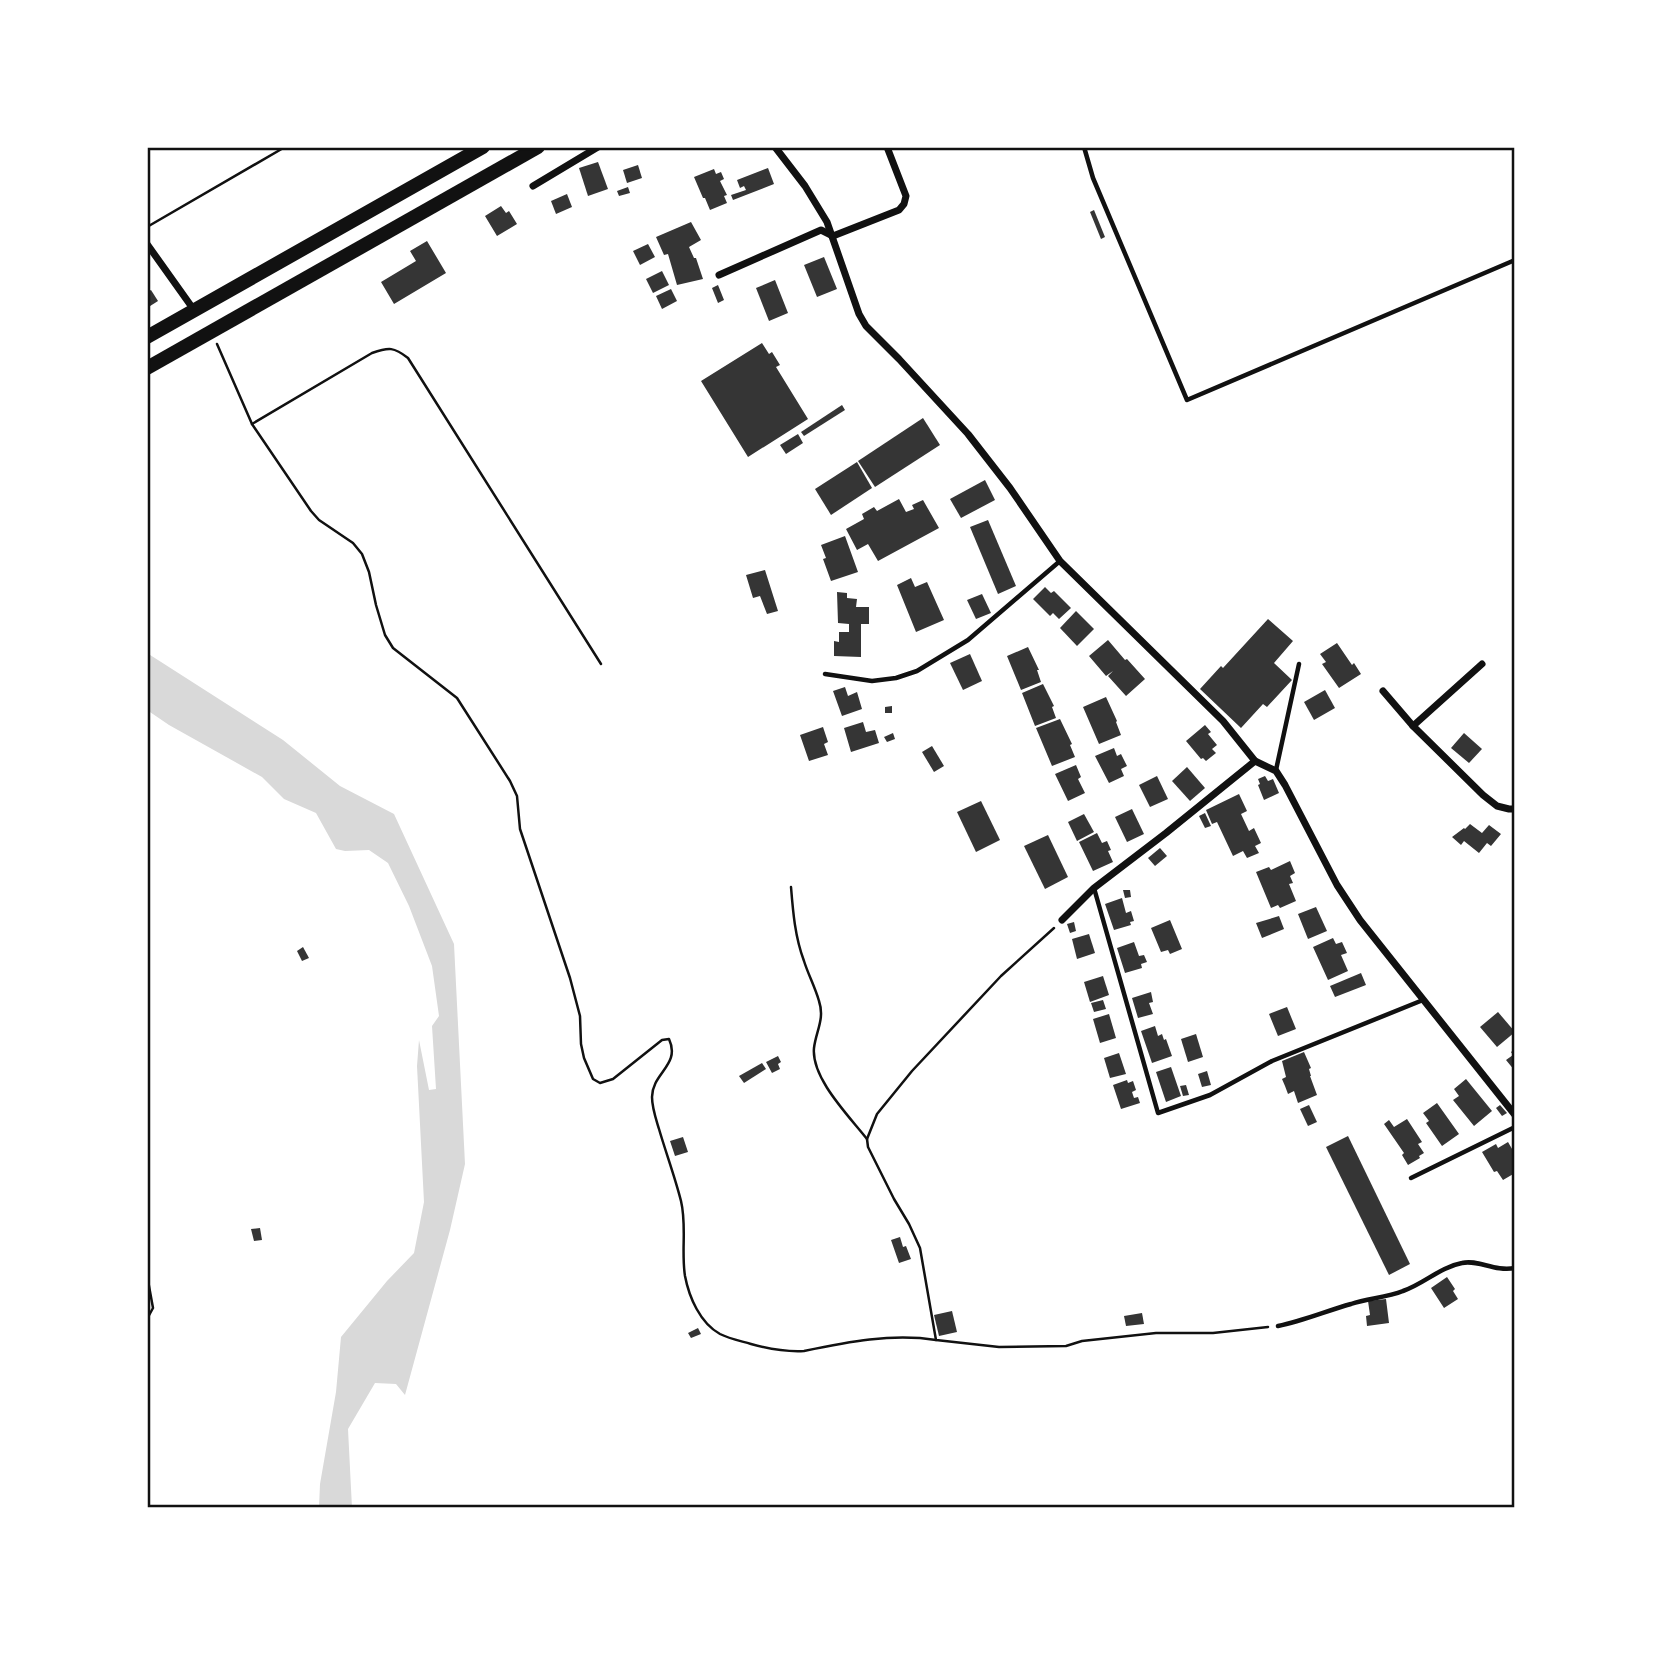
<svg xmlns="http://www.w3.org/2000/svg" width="1662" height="1655" font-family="Overpass,sans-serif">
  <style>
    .water { fill: #d9d9d9 }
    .building { fill: #353535 }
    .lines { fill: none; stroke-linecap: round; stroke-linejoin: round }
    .path { stroke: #111; stroke-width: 2.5 }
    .service { stroke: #111; stroke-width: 4.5 }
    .minor { stroke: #111; stroke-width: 7 }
    .trunk { stroke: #111; stroke-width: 14 }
    .neatline { fill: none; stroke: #111; stroke-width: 2.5 }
  </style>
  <rect width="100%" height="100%" fill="#fff"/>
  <path class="water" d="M147 653 283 740 340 786 394 814 454 944 465 1164 450 1230 405 1395 396 1384 375 1383 348 1429 352 1508H319L320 1484 336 1392 341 1337 387 1281 414 1253 424 1202 417 1066 419 1040 429 1090 436 1089 432 1026 439 1016 432 966 409 906 388 863 369 850 345 851 336 849 316 813 284 799 262 777 169 725 147 710Z"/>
  <g class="building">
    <path d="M598 162 608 189 588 196 579 168Z"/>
    <path d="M638 165 642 178 627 183 623 170Z"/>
    <path d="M768 168 774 184 733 200 731 195 746 190 744 186 740 188 737 180Z"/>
    <path d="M714 169 716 174 721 172 724 179 720 181 727 195 724 196 727 203 710 210 705 198H703L694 177Z"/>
    <path d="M628 187 630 193 619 196 617 191Z"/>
    <path d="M567 194 572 207 556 214 551 201Z"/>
    <path d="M501 206 506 213 509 211 517 224 497 236 485 216Z"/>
    <path d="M1094 210 1105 237 1101 239 1090 212Z"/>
    <path d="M691 222 701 240 689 247 694 258H696L703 279 677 285 668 254 664 255 656 237Z"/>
    <path d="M427 241 446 273 394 304 381 282 416 261 410 251Z"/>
    <path d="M648 244 655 257 640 265 633 251Z"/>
    <path d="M824 257 837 289 817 297 804 265Z"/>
    <path d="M662 271 669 285 653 293 646 279Z"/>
    <path d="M775 280 788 313 769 321 756 288Z"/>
    <path d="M718 285 724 300 718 303 712 288Z"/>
    <path d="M671 289 677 301 662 309 656 296Z"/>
    <path d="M151 290 158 301 147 308V292Z"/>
    <path d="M762 343 769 354 772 352 780 365 776 367 808 419 748 457 701 381Z"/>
    <path d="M842 405 845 410 804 436 801 432Z"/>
    <path d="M923 418 940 445 875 487 858 461Z"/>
    <path d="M798 434 803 443 786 454 780 445Z"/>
    <path d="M857 462 872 488 831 515 815 489Z"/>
    <path d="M985 480 995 500 961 518 950 499Z"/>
    <path d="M899 499 906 512 914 509 912 505 923 500 939 528 878 561 868 544 857 550 846 529 864 519 862 514 874 507 877 511Z"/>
    <path d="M988 520 1016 586 998 594 970 527Z"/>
    <path d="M845 536 858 572 831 581 823 559 826 558 821 545Z"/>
    <path d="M765 570 778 611 767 614 760 596 753 598 746 575Z"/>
    <path d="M911 578 915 587 927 582 944 620 916 632 897 585Z"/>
    <path d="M1045 587 1051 593 1054 591 1071 608 1059 619 1053 613 1050 616 1033 599Z"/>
    <path d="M837 592 847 593V598L857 599 856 607H869V624H861V657L834 656V641L839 642V632H849V624L838 623Z"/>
    <path d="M982 594 991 613 976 619 967 600Z"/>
    <path d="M1076 611 1094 629 1077 646 1060 628Z"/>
    <path d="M1268 619 1293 641 1274 663 1292 680 1267 707 1263 704 1241 728 1200 689 1221 666 1223 668Z"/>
    <path d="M1108 640 1125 660 1127 659 1145 679 1126 696 1108 676 1113 671 1106 676 1089 656Z"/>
    <path d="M1337 643 1352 665 1354 663 1361 674 1339 688 1322 664 1326 662 1320 654Z"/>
    <path d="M1028 647 1039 670H1037L1041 682 1021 690 1007 656Z"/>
    <path d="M970 654 982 681 963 690 950 663Z"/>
    <path d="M1043 684 1054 706 1052 707 1056 718 1035 726 1022 693Z"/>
    <path d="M845 687 848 696 857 692 862 709 842 716 833 691Z"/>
    <path d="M1325 690 1335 708 1314 720 1304 702Z"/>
    <path d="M1106 697 1117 721 1116 722 1121 735 1099 744 1083 707Z"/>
    <path d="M892 706V713H885V707Z"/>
    <path d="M1060 719 1072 744 1070 745 1075 757 1052 766 1036 728Z"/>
    <path d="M863 722 866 732 875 730 879 743 851 752 844 728Z"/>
    <path d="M1205 725 1211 732 1208 734 1217 745 1212 749 1216 753 1206 761 1203 758 1201 759 1186 741Z"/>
    <path d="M823 727 828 742 824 744 828 755 809 761 800 735Z"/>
    <path d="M893 733 895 739 887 742 884 737Z"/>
    <path d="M1464 733 1482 749 1469 763 1451 748Z"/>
    <path d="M932 746 944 766 934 772 922 752Z"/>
    <path d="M1114 748 1117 756 1121 754 1127 766 1121 769 1124 776 1109 783 1095 756Z"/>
    <path d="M1076 765 1081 777 1078 779 1085 793 1068 801 1055 774Z"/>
    <path d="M1187 767 1205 788 1190 801 1172 781Z"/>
    <path d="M1157 776 1168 799 1150 807 1139 785Z"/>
    <path d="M1265 776 1268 781 1273 779 1279 793 1264 800 1258 785 1260 784 1258 779Z"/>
    <path d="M1239 794 1247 811 1241 814 1249 831 1254 828 1261 843 1255 846 1259 853 1247 858 1243 851 1233 856 1217 822 1212 824 1206 810Z"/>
    <path d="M981 801 1000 840 976 852 957 812Z"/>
    <path d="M1132 809 1144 834 1127 842 1115 817Z"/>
    <path d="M1205 813 1211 826 1205 828 1199 816Z"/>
    <path d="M1084 814 1094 832 1077 841 1068 822Z"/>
    <path d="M1470 824 1482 833 1489 825 1501 834 1491 846 1487 843 1479 853 1464 841 1461 845 1452 837 1464 828 1465 829Z"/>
    <path d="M1097 833 1102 843 1107 841 1111 850 1108 851 1113 862 1093 871 1079 842Z"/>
    <path d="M1048 835 1068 877 1045 889 1024 846Z"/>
    <path d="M1160 848 1167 856 1155 866 1148 858Z"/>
    <path d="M1290 861 1295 873 1290 876 1293 883 1289 884 1296 901 1280 908 1278 905 1271 908 1256 872 1269 867 1271 870Z"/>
    <path d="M1123 890H1130L1131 897 1125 898Z"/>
    <path d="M1122 898 1126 913 1131 911 1134 921 1130 922 1131 925 1114 930 1105 904Z"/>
    <path d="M1316 907 1327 931 1308 939 1298 914Z"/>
    <path d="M1279 916 1284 929 1262 938 1256 923Z"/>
    <path d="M1170 920 1182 949 1170 954 1168 950 1161 952 1151 928Z"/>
    <path d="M1074 922 1076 931 1070 933 1067 924Z"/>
    <path d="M1089 934 1095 953 1077 959 1072 939Z"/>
    <path d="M1333 938 1336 944 1342 942 1347 953 1341 955 1348 971 1328 980 1313 947Z"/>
    <path d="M1134 942 1139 956 1144 955 1147 962 1141 964 1142 968 1125 973 1117 948Z"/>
    <path d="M303 947 309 958 302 961 297 951Z"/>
    <path d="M1361 973 1366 985 1335 997 1330 986Z"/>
    <path d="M1103 976 1109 995 1090 1002 1084 982Z"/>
    <path d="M1151 992 1153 1002 1149 1003 1153 1014 1138 1018 1132 998Z"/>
    <path d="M1103 1000 1106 1009 1094 1012 1091 1003Z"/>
    <path d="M1287 1007 1296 1029 1278 1036 1269 1014Z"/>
    <path d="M1498 1012 1515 1032 1497 1047 1480 1027Z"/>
    <path d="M1109 1014 1116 1038 1100 1043 1093 1019Z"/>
    <path d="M1155 1026 1158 1036 1162 1034 1164 1040 1166 1039 1172 1056 1152 1063 1141 1031Z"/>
    <path d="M1196 1034 1203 1057 1188 1062 1181 1039Z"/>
    <path d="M1515 1049V1071L1506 1060 1513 1055 1511 1052Z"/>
    <path d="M1304 1052 1311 1068 1309 1069 1311 1076H1310L1317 1095 1298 1103 1294 1091 1288 1094 1285 1086 1282 1079 1286 1077 1282 1061Z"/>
    <path d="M1119 1053 1126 1074 1110 1078 1104 1058Z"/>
    <path d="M778 1056 781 1062 778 1064 780 1069 772 1073 766 1062Z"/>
    <path d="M762 1063 766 1069 744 1083 739 1076Z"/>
    <path d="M1171 1067 1181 1096 1166 1102 1156 1072Z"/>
    <path d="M1207 1071 1211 1085 1202 1087 1198 1074Z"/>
    <path d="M1466 1079 1492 1111 1474 1126 1453 1100 1459 1096 1454 1089Z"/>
    <path d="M1127 1080 1128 1083 1133 1081 1136 1090 1132 1092 1134 1098 1138 1097 1140 1103 1121 1109 1113 1085Z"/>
    <path d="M1186 1085 1189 1095 1183 1096 1180 1086Z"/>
    <path d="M1437 1103 1459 1134 1442 1146 1426 1123 1429 1121 1423 1113Z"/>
    <path d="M1309 1105 1317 1122 1308 1126 1300 1109Z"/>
    <path d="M1500 1105 1507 1113 1502 1116 1496 1108Z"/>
    <path d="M1407 1119 1422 1142 1418 1144 1424 1153 1419 1156 1420 1158 1408 1165 1402 1155 1404 1153 1384 1124 1389 1120 1394 1127Z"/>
    <path d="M1348 1136 1410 1264 1389 1275 1326 1147Z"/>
    <path d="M683 1137 688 1152 675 1156 670 1141Z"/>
    <path d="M1508 1142 1515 1154V1173L1503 1180 1497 1171 1494 1172 1482 1152 1496 1144 1498 1148Z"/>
    <path d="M260 1228 262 1240 254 1241 251 1229Z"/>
    <path d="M900 1237 903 1247 906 1246 911 1259 899 1263 891 1240Z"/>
    <path d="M1447 1277 1455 1289 1453 1291 1458 1299 1444 1308 1431 1288Z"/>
    <path d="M1386 1299 1389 1323 1367 1326 1366 1316 1370 1315 1368 1301Z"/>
    <path d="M952 1311 957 1332 939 1336 934 1315Z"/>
    <path d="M1142 1313 1144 1324 1126 1326 1124 1316Z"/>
    <path d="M698 1328 701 1334 691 1338 688 1333Z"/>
  </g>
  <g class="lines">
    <g class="path">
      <path d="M147 227 285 147"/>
      <path d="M217 344 252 424 311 511 319 520 353 543 362 554 369 572 376 605 385 635 393 648 457 698 510 781 517 796 520 829 570 978 580 1016 581 1044 584 1058 593 1079 600 1083 613 1079 662 1040 669 1039C681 1065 652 1073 652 1097 652 1108 656 1119 659 1129 666 1153 675 1177 681 1201 687 1226 681 1251 685 1276 689 1297 700 1323 720 1334 730 1339 741 1341 751 1344 769 1349 786 1352 804 1351 847 1342 892 1333 936 1340"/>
      <path d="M252 424 372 353C389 347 394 347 408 358L601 664"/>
      <path d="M791 887C793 912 795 937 804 961 808 974 815 987 819 1001 825 1019 816 1031 814 1048 811 1078 849 1116 867 1139"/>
      <path d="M1054 928 1001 976 912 1071 877 1114 867 1139 868 1147 894 1199 909 1224 920 1248 936 1340 999 1347 1066 1346 1082 1341 1156 1333H1213L1268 1327"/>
      <path d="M147 1275 153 1308 147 1319"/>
    </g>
    <g class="service">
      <path d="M1084 147 1093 178 1187 400 1515 260"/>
      <path d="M825 674 872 681 896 678 917 671 968 640 1060 561"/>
      <path d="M1276 770 1299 664"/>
      <path d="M1094 888 1158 1113 1210 1095 1272 1061 1423 1000"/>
      <path d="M1411 1178 1515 1127"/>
      <path d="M1278 1326C1303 1321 1326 1311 1351 1304 1368 1298 1386 1298 1403 1291 1424 1284 1440 1267 1462 1263 1478 1259 1494 1272 1515 1268"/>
    </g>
    <g class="minor">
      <path d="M775 147 805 186 827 222 859 314 866 326 899 359 968 434 1010 488 1060 561 1223 721 1255 761 1276 771 1285 785 1337 885 1360 920 1515 1115"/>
      <path d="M533 186 598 147"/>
      <path d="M147 244 194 310"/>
      <path d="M719 275 821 230 833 236 899 210 904 204 906 196 887 147"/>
      <path d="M1383 691 1413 726 1483 795 1497 806 1509 809H1515"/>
      <path d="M1413 726 1482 664"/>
      <path d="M1062 920 1094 888 1166 833 1255 761"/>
    </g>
    <g class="trunk">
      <path d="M147 337 483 147"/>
      <path d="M147 368 538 147"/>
    </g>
  </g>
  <rect width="1662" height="1655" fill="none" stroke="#ffffff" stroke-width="298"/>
  <rect x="149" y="149" width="1364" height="1357" class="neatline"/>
</svg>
